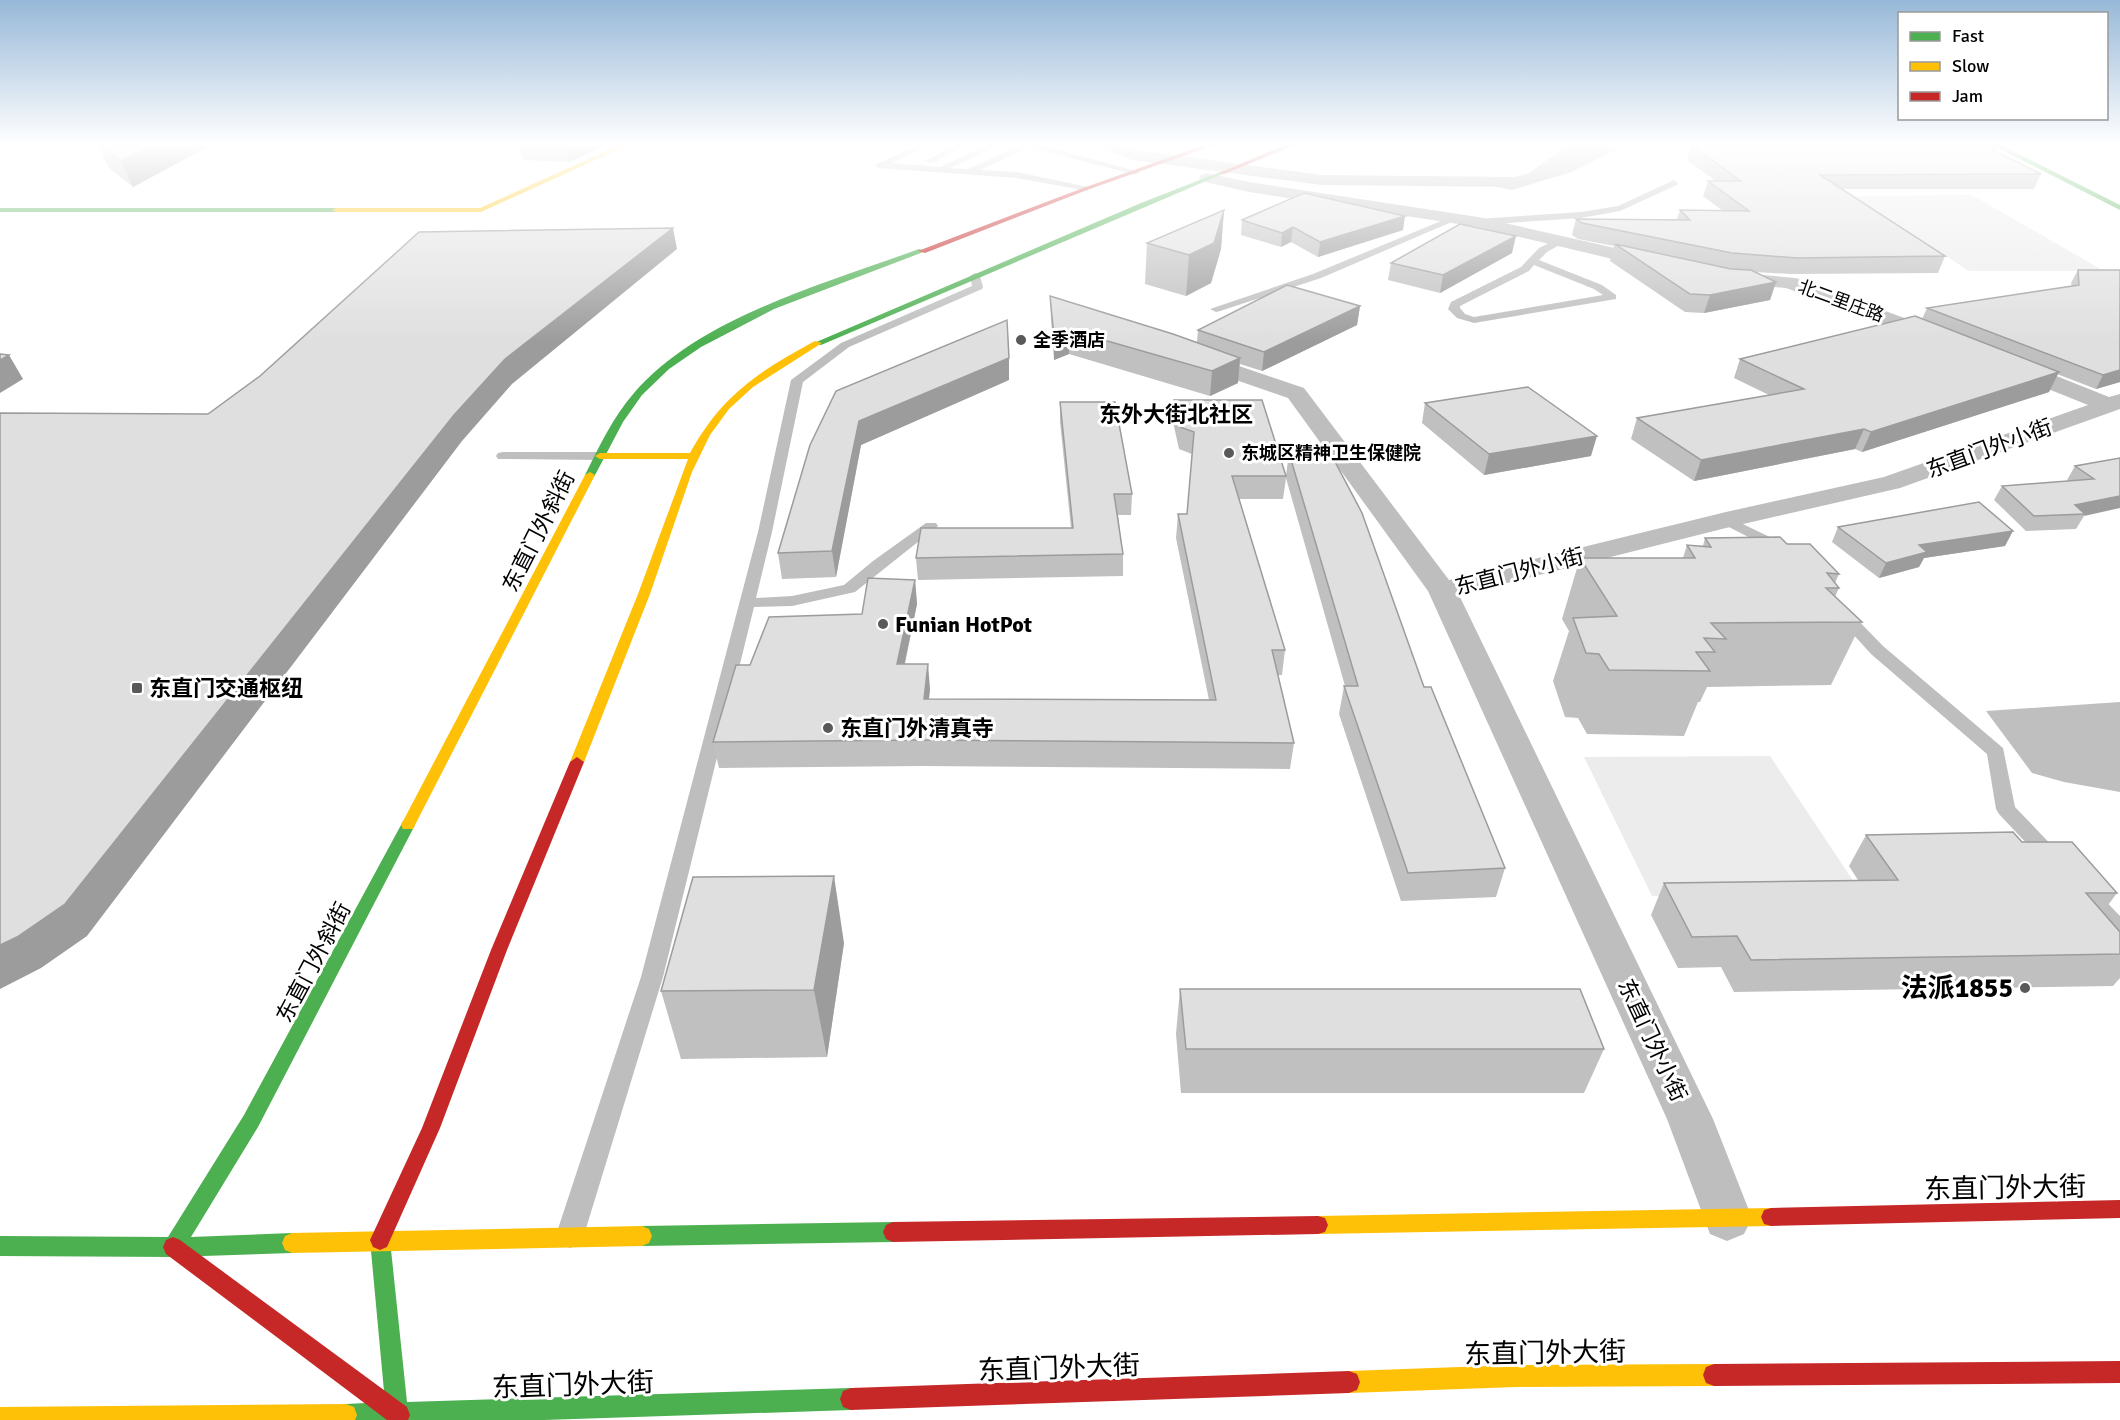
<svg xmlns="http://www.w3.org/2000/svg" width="2120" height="1420" font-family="Signika,'Noto Sans SC',sans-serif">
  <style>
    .green { fill: #ececec }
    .water { fill: #bfbfbf }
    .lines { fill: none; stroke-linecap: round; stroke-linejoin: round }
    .canal { fill: #bfbfbf; fill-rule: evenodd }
    .lane { fill: #bebebe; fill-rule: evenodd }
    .street { fill: #bebebe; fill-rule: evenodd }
    .fast { fill: #4caf50; fill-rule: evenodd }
    .slow { fill: #ffc107; fill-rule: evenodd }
    .jam { fill: #c62828; fill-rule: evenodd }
    .wall { fill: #c0c0c0 }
    .shaded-wall { fill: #9c9c9c }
    .building { fill: #dfdfdf; stroke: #9c9c9c; stroke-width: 1.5 }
    .poi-dot { fill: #595959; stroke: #fff; stroke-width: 2 }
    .labels { text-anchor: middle; stroke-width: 6; stroke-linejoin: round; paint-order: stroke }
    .far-street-label { font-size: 18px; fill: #000; stroke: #fff }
    .far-poi-label { font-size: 18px; font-weight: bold; fill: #000; stroke: #fff; text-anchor: start }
    .far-quarter-label { font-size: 22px; font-weight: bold; fill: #000; stroke: #fff }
    .street-label { font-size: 22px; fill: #000; stroke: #fff }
    .poi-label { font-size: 22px; font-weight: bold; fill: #000; stroke: #fff; text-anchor: start }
    .near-poi-label { font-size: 27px; font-weight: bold; fill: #000; stroke: #fff; text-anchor: end }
    .near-street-label { font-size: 27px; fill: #000; stroke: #fff }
  </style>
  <rect width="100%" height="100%" fill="#fff"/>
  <g class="green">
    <path d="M1972 195 2104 271H1969L1854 196Z"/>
    <path d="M1770 756 1862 894 1652 896 1584 757Z"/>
  </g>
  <g class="water">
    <path d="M1571 143H1630L1571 172 1512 190 1473 182 1525 176Z"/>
    <path d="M2120 702V792L2064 782 2032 773 1986 711Z"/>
  </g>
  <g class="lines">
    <path class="canal" d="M1093 143H1117L1135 150 1322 175 1516 177 1554 166 1593 143H1614L1566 174 1517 187 1322 185 1132 160 1095 146Z"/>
    <g class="lane">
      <path d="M922 143H934L892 163 940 167 992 143H1004L950 168 968 169 1021 145 1018 143H1033L1140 172 1136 175 1029 147 980 170 1017 172 1088 187V191L1017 178 879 168 875 165Z"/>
      <path d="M959 143H970L932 163 925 161Z"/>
      <path d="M1674 180 1678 183 1677 185 1620 211 1581 218 1478 225 1473 222 1478 219 1581 212 1618 206Z"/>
      <path d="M1453 216 1461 218 1321 278 1220 311 1216 312 1210 309 1313 274Z"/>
      <path d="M1557 239 1561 240V244L1547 252 1539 260 1602 285 1616 295V299L1474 323 1457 318 1448 309 1451 302 1521 267 1539 248ZM1534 265 1594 289 1603 295 1474 317 1465 314 1460 308V306L1529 271Z"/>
      <path d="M975 273 980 276 983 287 982 289 849 347 803 382 772 532 756 598 792 596 844 585 873 561 926 523H936L938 526 855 592 792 606 754 607 663 977 584 1235 580 1244 570 1248 560 1244 556 1235 641 977 758 532 791 380 841 343 972 286 970 276Z"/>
      <path d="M503 452H600L607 456 600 460 498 459 496 456 498 453Z"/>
      <path d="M1726 516 1774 539 1787 551 1784 554H1774L1764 545 1721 523 1719 520Z"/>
      <path d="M1841 607 1847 609 1883 646 2003 748 2015 807 2060 854 2063 859 2060 864 2053 866 2046 864 1999 814 1996 809 1987 754 1871 654 1833 612Z"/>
      <path d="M2086 886 2093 888 2120 916V938L2112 936 2079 900 2075 894 2079 888Z"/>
    </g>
    <g class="street">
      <path d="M1207 173 1249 182 1478 217 1655 257 1662 259 1664 263 1662 267 1655 269 1478 227 1249 192 1201 181 1199 178 1201 175Z"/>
      <path d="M1729 272 1796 278 1945 333 1949 337 1945 341 1938 343 1931 341 1786 288 1722 282 1719 278 1722 274Z"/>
      <path d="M1198 352 1304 388 1449 580 1726 512 1884 477 2088 405 2003 371 2000 366 2003 361 2011 359 2019 361 2109 397 2120 394V409L1900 488 1726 528 1459 595 1713 1119 1752 1218 1744 1234 1727 1241 1710 1234 1667 1119 1428 591 1288 398 1190 364 1187 359 1190 354Z"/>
    </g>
    <g class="fast">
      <path d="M1988 143H1997L2120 205V210Z"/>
      <path d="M1220 172 1225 173 821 345 814 343 1141 203Z"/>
      <path d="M0 208H336L340 210 336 212H0Z"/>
      <path d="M919 249 926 251 774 309 701 347 669 369 642 395 623 422 594 477H586L585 475C599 447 613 417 634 393 699 317 827 283 919 249Z"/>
      <path d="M408 820 413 821 415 825 258 1127 191 1237 292 1233 299 1236 302 1243 299 1250 292 1253 173 1257 0 1256V1236L168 1237 244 1115 401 825 403 821Z"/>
      <path d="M893 1222 900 1225 903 1232 900 1239 893 1242 642 1246 635 1243 632 1236 635 1229 642 1226Z"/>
      <path d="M380 1230 387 1233 390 1240 407 1402 851 1388 859 1391 862 1399 859 1407 851 1410 544 1420H337L335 1415 338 1407 346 1404 385 1402 370 1240 373 1233Z"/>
    </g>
    <g class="slow">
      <path d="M624 143H633L481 212H336L332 210 336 208H480Z"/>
      <path d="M815 341 822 343 753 387 729 409 710 435 692 472 650 594 584 762 582 765H572L570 762 638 594 688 459H600L595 456 600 453H690C722 395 758 372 815 341Z"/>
      <path d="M590 472 595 475 415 825 413 829H403L401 825 585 475Z"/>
      <path d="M1771 1208 1778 1210 1781 1217 1778 1224 1771 1226 1318 1234 1311 1232 1308 1225 1311 1218 1318 1216Z"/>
      <path d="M642 1226 649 1229 652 1236 649 1243 642 1246 292 1253 285 1250 282 1243 285 1236 292 1233Z"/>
      <path d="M1714 1364 1722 1367 1725 1375 1722 1383 1714 1386 1516 1387 1349 1393 1341 1390 1338 1382 1341 1374 1349 1371 1516 1365Z"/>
      <path d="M346 1404 354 1407 357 1415 355 1420H0V1407Z"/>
    </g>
    <g class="jam">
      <path d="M1210 143H1220L1087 190 925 253 918 251 1083 188Z"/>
      <path d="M1290 143H1300L1224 174 1219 173Z"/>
      <path d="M577 757 584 762 507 950 440 1128 387 1247 380 1250 373 1247 370 1240 422 1128 491 950 570 762Z"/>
      <path d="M2120 1200V1218L1771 1226 1764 1224 1761 1217 1764 1210 1771 1208Z"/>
      <path d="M1318 1216 1325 1218 1328 1225 1325 1232 1318 1234 893 1242 886 1239 883 1232 886 1225 893 1222Z"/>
      <path d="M173 1237 180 1240 407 1407 410 1415 408 1420H387L166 1254 163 1247 166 1240Z"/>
      <path d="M2120 1361V1383L1714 1386 1706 1383 1703 1375 1706 1367 1714 1364Z"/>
      <path d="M1349 1371 1357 1374 1360 1382 1357 1390 1349 1393 851 1410 843 1407 840 1399 843 1391 851 1388Z"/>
    </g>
  </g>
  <g class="wall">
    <path d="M98 143H215L133 187 108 167Z"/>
    <path d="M611 143 569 162 523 160 519 146Z"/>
    <path d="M1779 143H1987L1996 148 1995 151 2041 174 2034 189H1843L1945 256 1938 273 1791 274 1755 272 1776 282 1770 300 1704 313 1685 312 1610 261 1614 246 1578 239 1572 235 1576 219H1677L1680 210 1723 211 1703 196 1708 181H1716L1687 160 1691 145 1780 144Z"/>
    <path d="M1224 210 1221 249 1211 283 1186 296 1145 284 1147 243Z"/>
    <path d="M1242 220 1403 230 1318 257 1291 242 1281 247 1241 235Z"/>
    <path d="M1512 253 1440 293 1388 280 1391 263Z"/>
    <path d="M2078 270H2120V382L2096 389 2057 374 2049 392 1862 452 1855 449 1694 481 1631 439 1637 418 1769 395 1734 378 1740 359 1922 319 1927 308 2072 286 2071 283Z"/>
    <path d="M1050 296 1197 342 1198 330 1360 306 1357 325 1262 371 1240 364 1238 383 1210 396 1069 354 1054 360 1051 320Z"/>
    <path d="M1009 380 861 445 836 577 782 579 778 553 810 445Z"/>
    <path d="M1174 400 1286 476 1289 453 1424 687 1505 868 1496 897 1401 901 1339 714 1344 686H1345L1286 478 1283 499H1239L1285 650 1282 675H1278L1294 743 1290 769 922 766 719 768 713 742 750 665 862 614 915 580 917 604 905 664 930 689 929 699 1209 700 1176 538 1178 514H1187L1192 454 1179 449 1173 422Z"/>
    <path d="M1060 402 1132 494 1131 515H1118L1123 554V576L918 580 916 558 1071 528 1060 422Z"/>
    <path d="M1425 403 1591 456 1484 475 1422 423Z"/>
    <path d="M2120 458 2076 529 2026 531 1994 500 2002 486 2068 481 2067 480 2075 466Z"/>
    <path d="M1838 527 2005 546 1924 558 1919 567 1879 578 1832 542Z"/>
    <path d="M1705 538 1787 544 1839 574 1835 583 1839 588 1835 597 1862 622 1831 685 1707 687 1700 702H1698L1684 736 1587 734 1578 718 1565 717 1553 681 1569 631 1562 619 1580 558H1683L1687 545 1703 546Z"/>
    <path d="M1866 835 2022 842 2117 893 2103 912 2120 932V978L2113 986 1734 992 1721 967 1678 968 1651 915 1664 883 1858 880 1849 866Z"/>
    <path d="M844 943 827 1057 681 1059 661 991Z"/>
    <path d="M1180 989 1604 1049 1584 1093H1181L1176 1034Z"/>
  </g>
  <g class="shaded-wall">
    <path d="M156 143H215L133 187 121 161Z"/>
    <path d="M574 143H611L569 162 566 147Z"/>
    <path d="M1224 210 1221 249 1211 283 1186 296 1189 255Z"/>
    <path d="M1405 216 1403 230 1318 257 1320 242Z"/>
    <path d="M1293 227 1291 242 1281 247 1282 233Z"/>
    <path d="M673 228 677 249 512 384 462 441 87 936 41 968 0 989V945L454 415 505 359Z"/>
    <path d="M1516 236 1512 253 1440 293 1443 275Z"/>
    <path d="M1776 282 1770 300 1704 313 1710 295Z"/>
    <path d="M1360 306 1357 325 1262 371 1264 352Z"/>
    <path d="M1069 330V354L1054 360V336Z"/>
    <path d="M9 355 23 379 0 393V360Z"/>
    <path d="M1009 358V380L861 445 836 577 832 551 859 421Z"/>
    <path d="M1240 358 1238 383 1210 396 1212 371Z"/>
    <path d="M2120 370V382L2096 389 2103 375Z"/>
    <path d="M2059 372 2049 392 1862 452 1871 432Z"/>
    <path d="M1864 429 1855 449 1694 481 1701 460Z"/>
    <path d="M1597 436 1591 456 1484 475 1489 454Z"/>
    <path d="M2120 496V508L2084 516 2085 514 2075 505Z"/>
    <path d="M2013 531 2005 546 1924 558 1919 567 1879 578 1886 563 1919 545Z"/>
    <path d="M915 580 917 604 899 689 897 664Z"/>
    <path d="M928 664 930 689 926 724 924 699Z"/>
    <path d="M834 876 844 943 827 1057 814 990Z"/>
  </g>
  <g class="building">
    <path d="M99 143H156L121 161Z"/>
    <path d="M519 143H574L566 147 519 146Z"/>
    <path d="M1806 143H1987L1996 148H1989L2041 174 1820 175 1945 256 1797 258 1732 253 1582 223 1576 219 1690 220 1680 210 1749 211 1708 181H1741L1691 145 1807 144Z"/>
    <path d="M1304 193 1405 216 1320 242 1293 227 1282 233 1242 220Z"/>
    <path d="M1224 210 1214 243 1189 255 1147 243Z"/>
    <path d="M1460 224 1516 236 1443 275 1391 263Z"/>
    <path d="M673 228 505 359 454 415 65 904 17 937 0 945V413L208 414 260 376 419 232Z"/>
    <path d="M1615 244 1731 269 1751 270 1776 282 1710 295 1690 294Z"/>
    <path d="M2078 270H2120V370L2103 375 1927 308 2079 285Z"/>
    <path d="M1287 285 1360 306 1264 352 1198 330Z"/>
    <path d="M1050 296 1173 334 1240 358 1212 371 1069 330 1054 336Z"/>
    <path d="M1915 316 2059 372 1871 432 1864 429 1701 460 1637 418 1804 389 1740 359Z"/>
    <path d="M1007 320 1009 358 859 421 832 551 778 553 810 445 836 391Z"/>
    <path d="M0 354 9 355 0 360Z"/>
    <path d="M1528 387 1597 436 1489 454 1425 403Z"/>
    <path d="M1174 400H1262L1286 476H1232L1285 650H1272L1294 743 919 740 713 742 736 665H750L769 617 862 614 868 578 915 580 897 664H928L924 699 1216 700 1178 514H1187L1194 432 1180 427Z"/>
    <path d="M1060 402H1115L1132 494H1114L1123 554 916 558 921 528H1073Z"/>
    <path d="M1289 453 1333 458 1362 513 1424 687H1431L1505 868 1408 873 1344 686H1358Z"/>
    <path d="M2120 458V496L2075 505 2085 514 2034 516 2002 486 2094 479 2075 466Z"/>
    <path d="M1979 502 2013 531 1919 545 1927 552 1886 563 1838 527Z"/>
    <path d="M1780 537 1787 544H1810L1839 574 1827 573 1839 588H1826L1862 622 1711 623 1726 639 1704 638 1715 652H1696L1710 671 1609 670 1599 654 1586 653 1573 618 1617 616 1580 558H1695L1687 545 1711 547 1705 538Z"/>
    <path d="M2013 832 2022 842H2072L2117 893H2086L2120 932V954L1751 960 1737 936 1692 937 1664 883 1898 880 1866 835Z"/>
    <path d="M834 876 814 990 661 991 693 877Z"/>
    <path d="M1180 989H1580L1604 1049H1186Z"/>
  </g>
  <linearGradient id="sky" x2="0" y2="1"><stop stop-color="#97b8d8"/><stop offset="0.42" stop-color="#fff"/><stop offset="1" stop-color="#fff" stop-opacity="0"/></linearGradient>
  <rect width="2120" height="342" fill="url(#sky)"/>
  <g class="poi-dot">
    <circle cx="1021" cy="340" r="6"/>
    <circle cx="1229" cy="453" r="6"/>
    <circle cx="883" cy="624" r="6"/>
    <rect x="131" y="682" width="12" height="12" rx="3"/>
    <circle cx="828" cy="728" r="6"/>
    <circle cx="2025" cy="988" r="6"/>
  </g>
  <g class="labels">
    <g class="far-street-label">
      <text transform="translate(1841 301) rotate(20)" y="6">北二里庄路</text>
    </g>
    <g class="far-poi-label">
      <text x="1033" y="346">全季酒店</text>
      <text x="1241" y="459">东城区精神卫生保健院</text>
    </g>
    <g class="far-quarter-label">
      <text x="1176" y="422">东外大街北社区</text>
    </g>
    <g class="street-label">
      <text transform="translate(1989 448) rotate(-20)" y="8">东直门外小街</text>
      <text transform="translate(538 531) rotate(-63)" y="8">东直门外斜街</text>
      <text transform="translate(1519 571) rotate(-14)" y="8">东直门外小街</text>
      <text transform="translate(313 962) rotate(-62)" y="8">东直门外斜街</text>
      <text transform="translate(1653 1040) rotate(65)" y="8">东直门外小街</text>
    </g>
    <g class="poi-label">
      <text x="895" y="632">Funian HotPot</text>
      <text x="149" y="696">东直门交通枢纽</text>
      <text x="840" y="736">东直门外清真寺</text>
    </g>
    <g class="near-poi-label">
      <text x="2013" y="997">法派1855</text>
    </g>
    <g class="near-street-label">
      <text transform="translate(2005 1188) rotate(-1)" y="9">东直门外大街</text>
      <text transform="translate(1545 1353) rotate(-1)" y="9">东直门外大街</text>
      <text transform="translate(1059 1368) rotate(-2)" y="9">东直门外大街</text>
      <text transform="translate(573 1385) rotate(-2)" y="9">东直门外大街</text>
    </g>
  </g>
  <rect x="1898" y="12" width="210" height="108" fill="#ffffff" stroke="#999999" stroke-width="1.5"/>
  <rect x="1910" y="32" width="30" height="9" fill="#4caf50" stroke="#999999" stroke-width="1.5"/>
  <text x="1952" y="42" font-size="18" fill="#000000">Fast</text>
  <rect x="1910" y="62" width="30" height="9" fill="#ffc107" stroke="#999999" stroke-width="1.5"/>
  <text x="1952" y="72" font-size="18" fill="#000000">Slow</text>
  <rect x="1910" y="92" width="30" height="9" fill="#c62828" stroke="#999999" stroke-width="1.5"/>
  <text x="1952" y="102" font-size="18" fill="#000000">Jam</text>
</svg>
